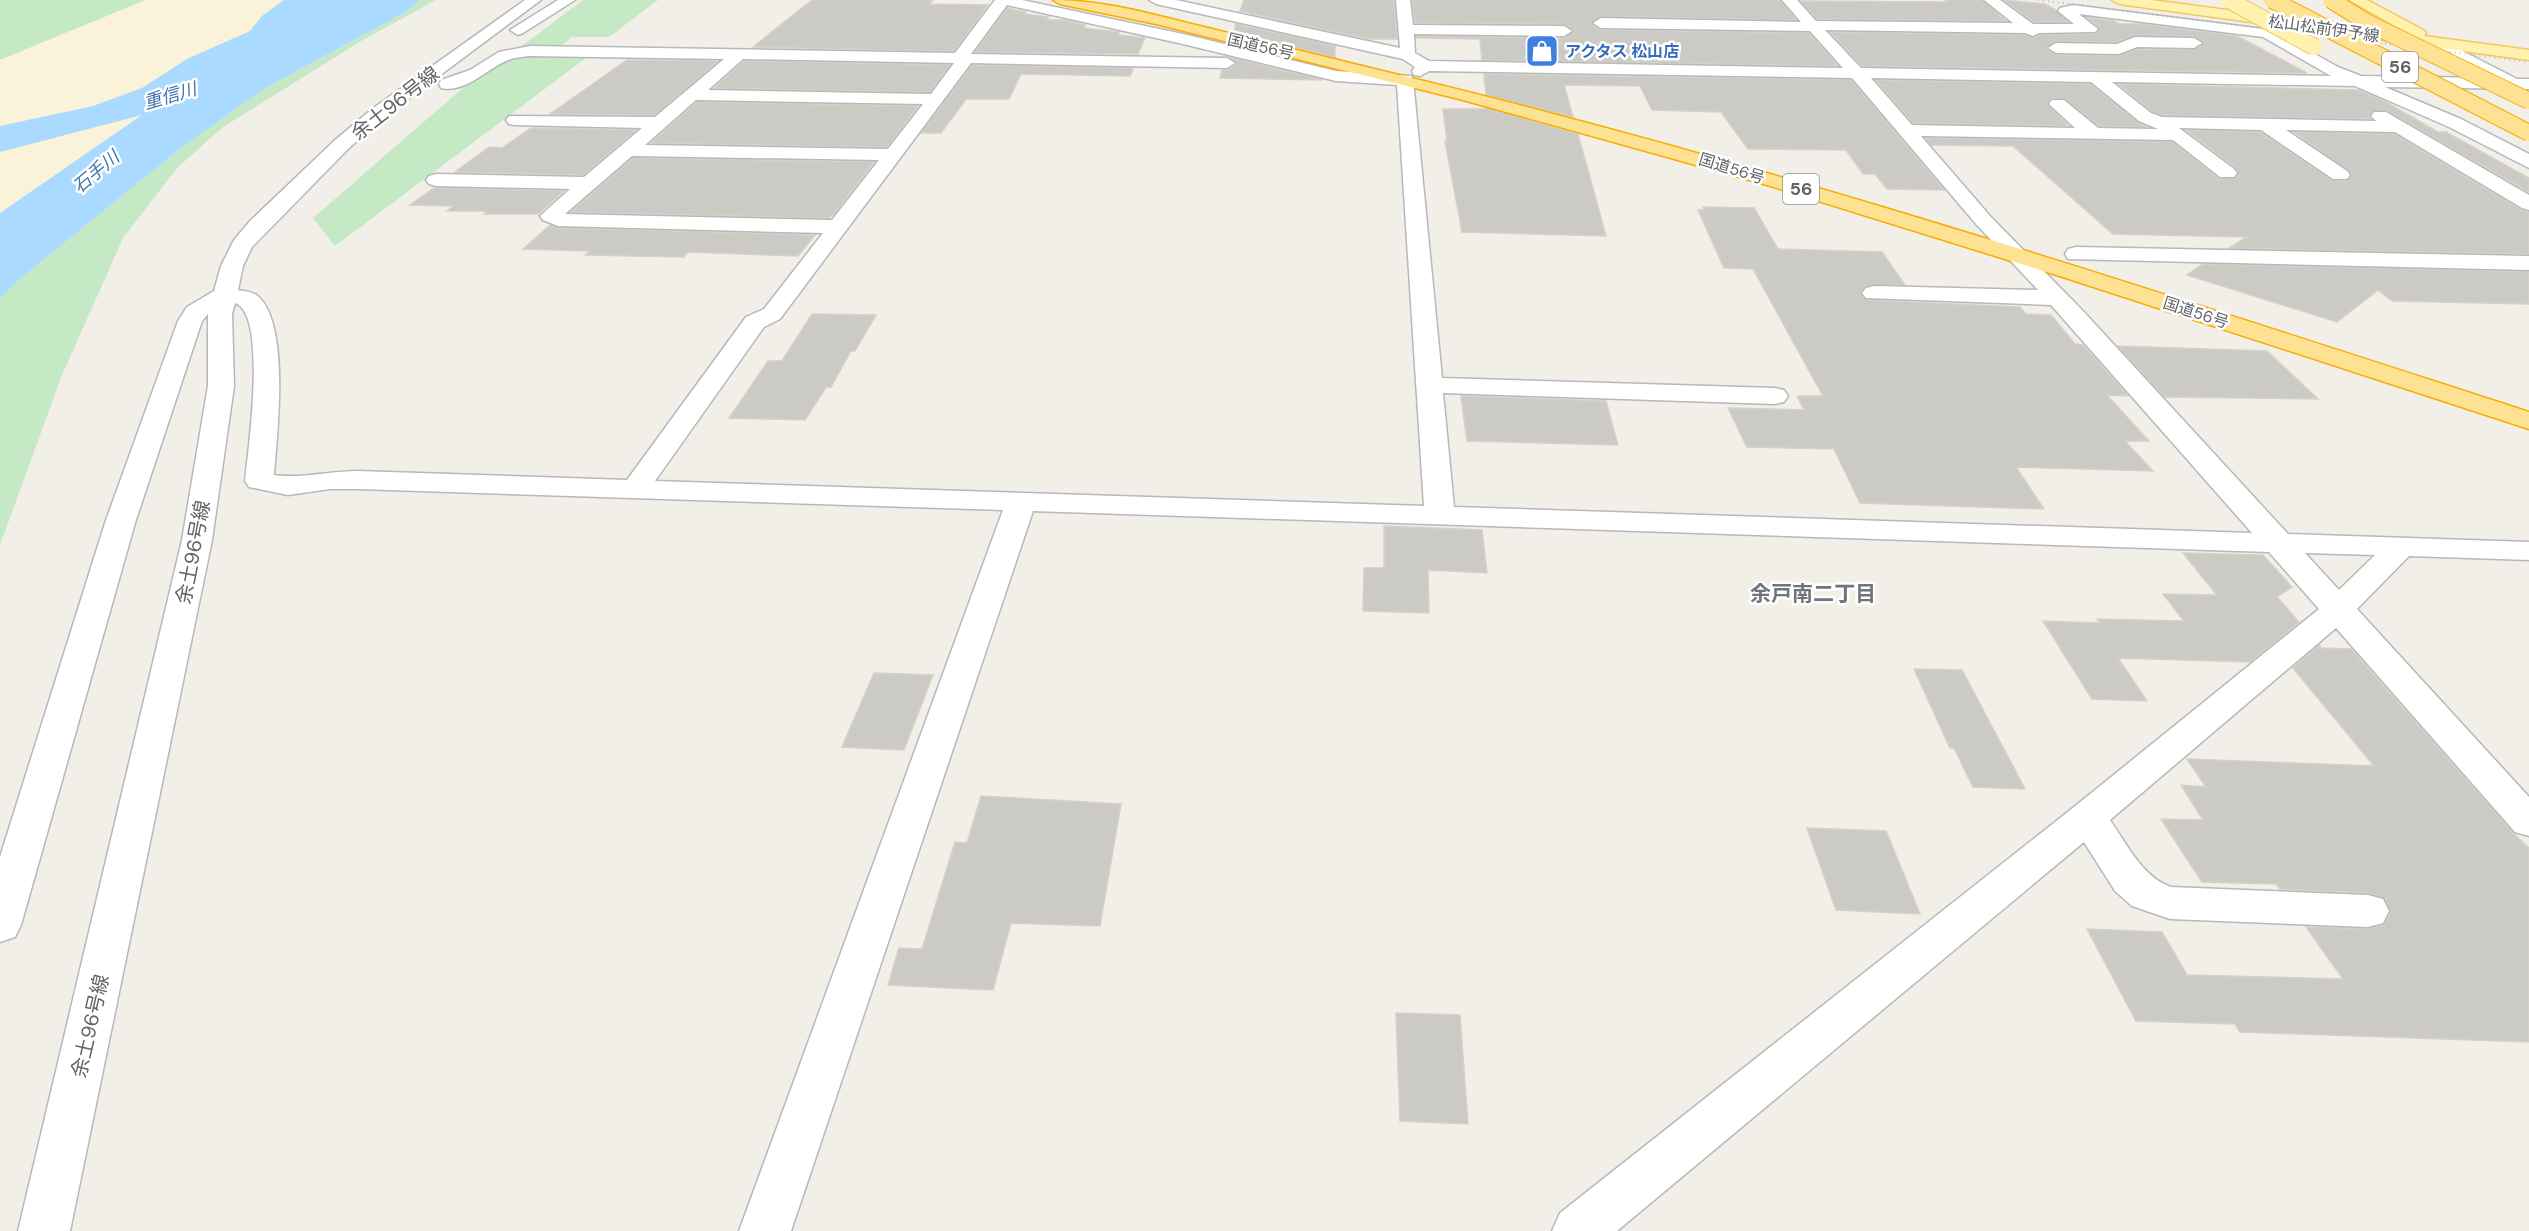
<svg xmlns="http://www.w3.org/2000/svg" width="2529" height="1231" font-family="'DM Sans','Noto Sans JP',sans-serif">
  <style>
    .green { fill: #c5e8c5 }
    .sand { fill: #fbf3d9 }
    .water { fill: #aadaff }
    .building { fill: #cccac5; stroke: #d6d1c6; stroke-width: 1.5; fill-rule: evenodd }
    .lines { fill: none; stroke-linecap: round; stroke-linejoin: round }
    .minor-casing { stroke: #b5b8bc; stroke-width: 3 }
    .major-casing { stroke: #f2c960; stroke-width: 3 }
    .highway-casing { stroke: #f9ab00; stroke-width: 3 }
    .minor { fill: #fff; fill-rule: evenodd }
    .major { fill: #fff2af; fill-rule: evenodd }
    .highway { fill: #fde293; fill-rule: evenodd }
    .rail { stroke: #b6b7b8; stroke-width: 2; stroke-dasharray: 1 4; stroke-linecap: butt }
    .major-bridge-casing { stroke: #f2c960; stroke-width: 18; stroke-linecap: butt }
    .highway-bridge-casing { stroke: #f9ab00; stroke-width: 18; stroke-linecap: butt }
    .major-bridge { stroke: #fff2af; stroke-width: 16 }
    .highway-bridge { stroke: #fde293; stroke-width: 16 }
    .labels { text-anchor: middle; stroke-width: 5; stroke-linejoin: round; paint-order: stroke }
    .far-street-label { font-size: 16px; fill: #5f6368; stroke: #fff }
    .far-shop-label { font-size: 16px; font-weight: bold; fill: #366cbe; stroke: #fff; text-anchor: start }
    .shield { fill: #fff; stroke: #8f9295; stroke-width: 1.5 }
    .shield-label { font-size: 18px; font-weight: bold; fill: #5f6368 }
    .far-water-label { font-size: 18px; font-style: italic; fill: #4174aa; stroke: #fff }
    .street-label { font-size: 20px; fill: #5f6368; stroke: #fff }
    .neighbourhood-label { font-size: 21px; font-weight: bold; fill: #70757a; stroke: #fff }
  </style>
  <rect width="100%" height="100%" fill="#f1efe8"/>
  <g class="green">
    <path d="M0 0H146L0 60Z"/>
    <path d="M420 0H436L363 40 223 127 177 168 123 238 62 375 0 545V298L16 282 182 147 265 88 404 13Z"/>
    <path d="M583 0H658L609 37H572L557 49H518Z"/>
    <path d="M590 55 335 246 313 218 471 81 508 56Z"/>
  </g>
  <g class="sand">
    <path d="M146 0H284L262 16 251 31 187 59 142 88 93 106 0 126V60Z"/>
    <path d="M144 114 0 213V152Z"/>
  </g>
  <path class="water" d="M284 0H420L404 13 265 88 182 147 16 282 0 298V213L142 115 0 152V126L93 106 142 88 187 59 250 31 262 16Z"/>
  <g class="building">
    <path d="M812 0H933L929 4 988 5 954 51 753 47Z"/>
    <path d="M1244 0H1394L1397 39H1370L1240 11Z"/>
    <path d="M1412 0H1780L1796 20 1601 16 1591 24 1601 30 1809 33 1838 66 1482 60 1480 39 1416 38V36L1564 38 1574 30 1564 24 1415 23Z"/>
    <path d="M1945 0H1982L2006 21 1817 19 1801 1 1947 2Z"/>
    <path d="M2004 0 2045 4 2056 10 2068 22H2034Z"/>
    <path d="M1007 8 1026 12 1025 14 1049 17 1047 20H1064L1085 25 1084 28 1119 32 1118 35 1145 38 1138 54 975 52Z"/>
    <path d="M2087 17 2114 21 2119 24H2142L2237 36 2307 73 1862 66 1830 32 2025 35 2032 38 2040 35 2097 34 2099 27ZM2135 35 2194 36 2204 44 2194 50 2137 49 2119 56 2056 55 2046 49 2056 41 2117 42Z"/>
    <path d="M1236 24 1335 46V57L1234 32Z"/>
    <path d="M1231 58 1323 80 1220 78 1222 70H1228L1237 64Z"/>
    <path d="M627 60 718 61 654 115 550 114Z"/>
    <path d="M744 61 950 65 930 92 714 88Z"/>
    <path d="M972 65 1133 68 1130 76 1021 74 1009 99H966L941 133H921Z"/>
    <path d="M1484 74 1851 80 1944 190 1887 189 1875 174H1863L1846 150 1748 149 1721 112 1652 110 1640 86 1564 85 1573 117 1486 95Z"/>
    <path d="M1876 80 2090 84 2138 123 2146 127 2099 126 2064 98H2052L2047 104 2069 126 1913 123Z"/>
    <path d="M2119 84 2358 90 2384 101 2438 132H2446L2529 178V192L2386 110 2372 111 2369 116 2370 119 2162 115 2152 111Z"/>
    <path d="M697 102 918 106 887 147 651 143Z"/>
    <path d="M1443 109H1488L1578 134 1606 236 1462 232 1445 141H1447Z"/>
    <path d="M531 128 636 130 583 175 455 172 489 147 502 148Z"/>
    <path d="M2186 130 2260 132 2333 181H2347L2352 174 2294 132 2394 134 2521 210 2529 212V254L2229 248 2247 237 2113 234 2013 146 1931 145 1926 138 2172 142 2219 179 2236 178 2239 173 2235 167Z"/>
    <path d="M633 158 874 162 834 214 828 218 571 212Z"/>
    <path d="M434 188H436L564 191 538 214H484L487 211H447L453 206 410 205Z"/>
    <path d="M1703 207 1754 208 1778 249 1882 252 1905 285 1865 286 1860 293 1866 300 2020 307 2026 314 2051 315 2075 344 2083 345 2128 396 2107 395 2149 441H2125L2153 471 2016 467 2044 509 1860 503 1834 449 1747 447 1728 408 1804 410 1797 396H1823L1753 269 1724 268 1698 210H1705Z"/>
    <path d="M550 225 558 228 815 235 798 256 688 252 684 257 585 255 590 251 523 249Z"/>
    <path d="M2203 264 2529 272V304L2392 301 2378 290 2337 322 2187 275Z"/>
    <path d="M812 314 876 315 855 351H851L831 387H826L805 420 729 418 768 361H782Z"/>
    <path d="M2118 346 2267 351 2318 399 2165 397Z"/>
    <path d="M1461 396 1606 401 1618 445 1467 441Z"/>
    <path d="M1384 526 1482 530 1487 573 1428 570 1429 613 1363 611 1364 568H1384Z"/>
    <path d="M2183 553 2263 555 2292 587 2277 597 2299 622 2250 662 2118 658 2147 701 2092 699 2043 621 2100 623 2097 619 2184 621 2163 594 2217 595Z"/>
    <path d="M2319 645 2321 648 2351 649 2513 833 2529 848V1042L2240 1032 2235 1024 2136 1021 2087 929 2162 932 2187 975 2343 979 2306 927 2368 929 2384 925 2391 912 2385 898 2368 893 2280 889 2276 884 2202 882 2161 819 2203 820 2181 785 2206 787 2187 759 2374 766 2293 668Z"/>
    <path d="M1914 669 1962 670 2025 789 1973 787 1954 748H1950Z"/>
    <path d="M874 673 933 675 904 750 842 747Z"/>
    <path d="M981 796 1121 804 1100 926 1011 923 993 990 888 985 899 948 922 949 955 842 967 843Z"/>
    <path d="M1807 828 1886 831 1920 914 1836 910Z"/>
    <path d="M1396 1013 1460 1015 1468 1124 1400 1121Z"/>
  </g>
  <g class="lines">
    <g class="minor-casing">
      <g id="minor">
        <path d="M525 0H541L384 117 348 149 252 247 243 266 238 290C245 291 254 292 259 297 290 328 277 433 274 475 300 479 331 471 358 471L627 480 746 317 764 309 823 233 558 226 543 220 540 216 570 189 436 186 429 184 426 180 429 176 436 174 584 177 642 128 515 125 509 124 506 120 509 116 655 117 724 59 530 56C524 57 517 57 511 59 489 66 467 94 441 88L439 84 441 80 470 70 499 52 530 46 955 53 995 0H1022L1183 34 1336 71 1411 76 1413 80 1442 378 1775 388 1784 390 1788 396 1784 402 1775 404 1443 393 1454 507 2252 533 2051 305 1866 298 1862 293 1866 288 1874 286 2038 290 1976 224 1852 78 1429 71 1420 76 1414 75 1412 71 1415 67 1403 59 1156 4 1149 0H1176L1400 48 1396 0H1410L1413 25 1564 26 1572 31 1564 36 1414 34 1415 53 1429 61 1843 68 1810 31 1601 28 1593 23 1601 18 1801 22 1782 0H1797L1816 21 2013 23 1984 0H2000L2033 24H2074L2058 11 2060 8 2073 5 2272 30 2338 67 2361 76 2493 78 2429 46 2427 43 2429 40H2441L2517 79H2529V89L2385 87 2461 119 2529 154V168L2449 127 2355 86 2112 82 2151 113 2162 117 2376 121 2371 116 2374 112H2386L2529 195V210L2522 208 2395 132 2286 130 2347 171 2350 175 2347 179H2333L2261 130 2179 128 2234 169 2237 173 2234 177H2220L2173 140 1921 136 1990 216 2083 311 2288 534 2529 542V560L2409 556 2357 609 2529 797V836L2515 832 2336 628 2110 820C2127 844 2142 877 2171 887L2368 895 2383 899 2389 911 2383 923 2368 927 2170 919 2132 906 2115 891 2084 842 1617 1231H1552L1560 1213 2074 807 2319 609 2269 552 1033 511 791 1231H739L1003 510 358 489H330L288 495 249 487 245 481C248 451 268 314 235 303L232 314 234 386 212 540 70 1231H18L182 540 208 386V314L202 321 135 523 21 925 15 937 0 942V857L105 523 178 321 187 307 214 291 221 266 234 240 250 221 334 141 372 109ZM1007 5 1183 44 1336 81 1397 85 1424 506 655 481 764 327 780 319 971 63 1227 68 1235 63 1227 58 971 54ZM2079 14 2263 37 2331 76 1861 68 1825 30 2025 33 2033 36 2039 33 2095 32 2098 29ZM743 59 954 63 931 94 708 90ZM1871 78 2091 82 2139 121 2158 129 2098 128 2064 100H2052L2049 104 2075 128 1912 125ZM696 100 923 104 888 149 645 145ZM632 156 879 160 832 220 565 214ZM2305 553 2375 555 2339 590Z"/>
        <path d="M558 0H575L523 33 518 35 510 30Z"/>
        <path d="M2135 37 2194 38 2202 43 2194 48 2137 47 2119 54 2056 53 2048 48 2056 43 2117 44Z"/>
        <path d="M2076 247 2529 256V270L2068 259 2065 254 2068 249Z"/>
      </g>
    </g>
    <g class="major-casing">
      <path id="major" d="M2112 0H2151L2409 34 2349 0H2367L2423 30 2426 33 2424 36 2529 50V60L2119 4Z"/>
    </g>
    <g class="highway-casing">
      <path id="highway" d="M1053 0C1104 0 1154 15 1204 27 1269 43 1334 59 1399 75 1781 167 2155 291 2529 412V429L2069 279 1767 185 1463 100 1156 24 1060 4Z"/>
    </g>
    <use href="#minor" class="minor"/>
    <use href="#major" class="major"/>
    <use href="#highway" class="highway"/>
    <path class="rail" d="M2038 0 2529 62"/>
    <g class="major-bridge-casing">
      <path id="major-bridge" d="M2229 0 2314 47"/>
    </g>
    <g class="highway-bridge-casing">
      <g id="highway-bridge">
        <path d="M2272 0 2529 133"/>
        <path d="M2331 0 2368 23 2529 101"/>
      </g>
    </g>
    <use href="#major-bridge" class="major-bridge"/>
    <use href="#highway-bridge" class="highway-bridge"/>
  </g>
  <defs>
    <g id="shop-square" transform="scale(1.725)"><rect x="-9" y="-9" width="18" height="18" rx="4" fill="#3f7fe0" stroke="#fff"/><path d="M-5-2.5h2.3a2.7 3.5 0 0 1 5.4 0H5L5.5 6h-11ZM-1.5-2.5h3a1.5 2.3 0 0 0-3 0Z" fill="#fff"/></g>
  </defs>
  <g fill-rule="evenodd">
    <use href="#shop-square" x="1542" y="51"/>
  </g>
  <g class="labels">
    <g class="far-street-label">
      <text transform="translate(2324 28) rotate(8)" y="6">松山松前伊予線</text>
      <text transform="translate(1261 46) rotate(13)" y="6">国道56号</text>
      <text transform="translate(1732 168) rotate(17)" y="6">国道56号</text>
      <text transform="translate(2196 312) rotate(18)" y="6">国道56号</text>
    </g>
    <g class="far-shop-label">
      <text x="1565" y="57">アクタス 松山店</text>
    </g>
    <g class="shield">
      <rect x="2382" y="52" width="36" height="30" rx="4.5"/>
      <rect x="1783" y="174" width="36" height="30" rx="4.5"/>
    </g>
    <g class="shield-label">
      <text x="2400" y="73">56</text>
      <text x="1801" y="195">56</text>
    </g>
    <g class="far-water-label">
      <text transform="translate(170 96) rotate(-16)" y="6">重信川</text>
      <text transform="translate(96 172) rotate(-40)" y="6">石手川</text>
    </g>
    <g class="street-label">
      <text transform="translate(395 103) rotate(-38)" y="7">余土96号線</text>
      <text transform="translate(193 552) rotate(-79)" y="7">余土96号線</text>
      <text transform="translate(90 1026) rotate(-77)" y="7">余土96号線</text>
    </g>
    <g class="neighbourhood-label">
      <text x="1813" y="601">余戸南二丁目</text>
    </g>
  </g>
</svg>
